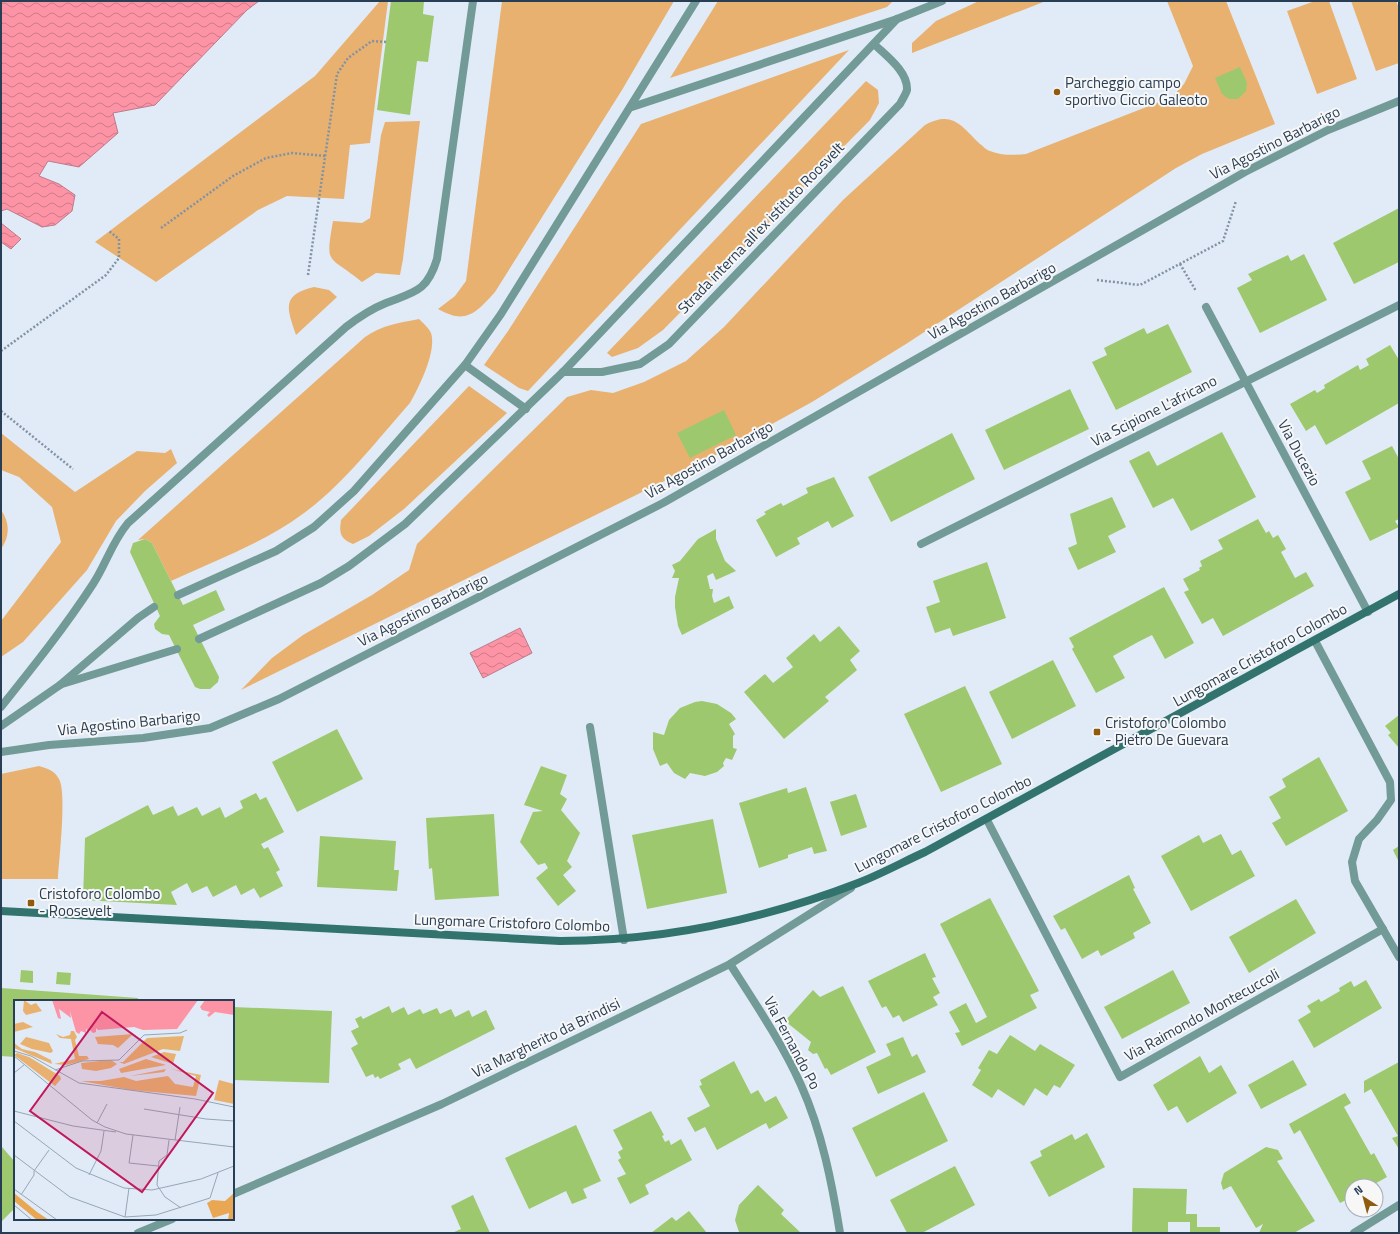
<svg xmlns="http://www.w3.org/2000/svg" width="1400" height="1234" font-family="'Titillium Web',sans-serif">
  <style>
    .green { fill: #e9b170 }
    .water { fill: url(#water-waves); stroke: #bd7a8d }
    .building { fill: #9dc86d }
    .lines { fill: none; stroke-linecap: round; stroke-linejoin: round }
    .path { stroke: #8192a4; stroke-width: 2.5; stroke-dasharray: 2 2; stroke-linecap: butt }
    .lane { stroke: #729a96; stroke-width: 8 }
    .street { stroke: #729a96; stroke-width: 8 }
    .secondary { stroke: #32736e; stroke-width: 8 }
    .poi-dot { fill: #905b0d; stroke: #f7f7f7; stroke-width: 1.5 }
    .labels { text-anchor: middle; stroke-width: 4; stroke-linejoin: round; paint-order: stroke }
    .poi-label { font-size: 15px; fill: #283e55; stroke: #f7f7f7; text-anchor: start }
    .street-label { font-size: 15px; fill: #283e55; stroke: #f7f7f7 }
    .inset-road { fill: none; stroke: #96a6b6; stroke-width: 1 }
    .view { fill: #c2185b; fill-opacity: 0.15; stroke: #c2185b; stroke-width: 2 }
    .inset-edge { fill: none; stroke: #283e55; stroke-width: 2 }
  </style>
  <defs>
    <pattern id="water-waves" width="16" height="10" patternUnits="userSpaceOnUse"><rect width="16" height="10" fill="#fd94a5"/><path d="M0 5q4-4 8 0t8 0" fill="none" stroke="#cd7a89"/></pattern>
  </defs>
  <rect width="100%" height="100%" fill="#e0ebf7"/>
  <g class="green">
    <path d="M380 1H388L370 143 350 145 344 199 287 196 258 210 156 282 95 242 315 76Z"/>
    <path d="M502 1H674L622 90 495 292C476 313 466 325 438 309L455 296 466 281Z"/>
    <path d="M718 1H893L887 7 670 78Z"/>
    <path d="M979 1H1046L912 53V43L936 21Z"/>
    <path d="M1167 1H1226L1275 124 1202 154 1176 168 906 344 812 402 703 462 241 690 272 658 303 635 372 595 409 570 417 544 567 397 591 390 613 393 644 382 686 361 724 327 843 200 925 125C953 110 961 126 980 144 983 146 986 150 990 151 1002 156 1014 155 1026 154L1172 97 1184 84 1193 66Z"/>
    <path d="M1315 1H1329L1357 79 1317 94 1287 11Z"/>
    <path d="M1351 1H1396L1399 8V63L1376 71Z"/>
    <path d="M849 50 528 391 519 388 484 365 508 331 641 124Z"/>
    <path d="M866 81 878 90 879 103 870 120 663 330 638 348 612 357 607 353Z"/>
    <path d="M420 121 403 259 400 275 376 273 362 282C328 254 325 267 333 221L362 223 370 218 381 135 385 122Z"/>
    <path d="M314 287 329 290 337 297 296 335C287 308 281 295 314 287Z"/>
    <path d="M419 319C423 323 429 328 431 333 437 351 419 387 410 403 377 440 344 484 304 513 264 543 216 560 171 581L152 543 145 539 138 540 365 337C382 325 399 323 419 319Z"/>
    <path d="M469 386 507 413 404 509 369 536 353 544C340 539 339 533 341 520Z"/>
    <path d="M1 433 75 492 137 451 165 453 171 449 177 463 145 491 116 521 87 570 23 642 1 657V621L61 542 52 507 19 477 1 470Z"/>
    <path d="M1 510C10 522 10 537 1 549Z"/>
    <path d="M39 766C48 769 54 770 59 779 67 793 59 860 58 879H1V774Z"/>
  </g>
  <g class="water">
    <path d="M1 1H259L247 10 155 105 113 113 118 133 79 167 48 161 39 176 59 184 75 195 72 211 55 225 42 227 7 209 1 211Z"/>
    <path d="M1 223 21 239 11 249 1 242Z"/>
    <path d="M520 628 532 653 483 678 470 653Z"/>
  </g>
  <g class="building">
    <path d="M391 1H424L423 14 434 16 428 62 417 61 410 115 377 110Z"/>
    <path d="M1240 67 1247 83 1246 91 1238 99H1229L1222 94 1215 78Z"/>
    <path d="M1399 208V262L1354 284 1333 243Z"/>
    <path d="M1304 254 1327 300 1260 333 1237 288 1252 280 1248 274 1288 255 1291 261Z"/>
    <path d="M1168 324 1192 372 1116 410 1092 362 1107 355 1104 348 1144 328 1147 334Z"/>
    <path d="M1390 345 1399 360V403L1326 445 1315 425 1306 431 1290 404 1315 390 1317 393 1325 388 1324 385 1358 365 1360 370 1369 365 1366 359Z"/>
    <path d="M1070 389 1089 429 1004 470 985 430Z"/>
    <path d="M724 410 736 435 690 458 677 433Z"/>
    <path d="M1222 432 1256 497 1191 531 1173 498 1153 508 1129 461 1149 451 1157 466Z"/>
    <path d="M952 433 975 479 891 522 868 477Z"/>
    <path d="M1392 446 1399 459V519L1395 521 1399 527 1370 541 1345 492 1371 479 1362 461Z"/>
    <path d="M834 477 854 516 832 528 828 521 797 538 800 544 776 557 756 520 766 514 764 512 781 503 783 506 808 493 806 488Z"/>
    <path d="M1112 497 1126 527 1108 536 1116 552 1078 570 1068 548 1077 544 1070 514Z"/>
    <path d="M1258 519 1266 533 1269 531 1273 538 1278 535 1286 549 1281 552 1295 578 1306 572 1314 586 1223 636 1213 618 1202 624 1184 592 1189 590 1183 579 1200 570 1199 568 1202 566 1200 561 1223 549 1218 540Z"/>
    <path d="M716 529V539L725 561 736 571 716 580 713 573 707 576 710 589H713L712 596 714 603 729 596 734 608 682 635 678 626 675 607V597L679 578H672L675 571 672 565 680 561 698 539Z"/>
    <path d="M145 539 152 543 183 605 216 590 225 610 193 625 219 677 218 682 210 689H200L195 687 169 635 162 634 155 629 154 624 160 616 130 552 133 543Z"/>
    <path d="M987 562 1006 618 953 636 950 628 935 633 926 607 940 602 933 581Z"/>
    <path d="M1164 587 1194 643 1165 659 1152 635 1138 642 1113 656 1125 678 1096 693 1072 649 1074 647 1069 638Z"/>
    <path d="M839 626 860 651 850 660 857 670 825 697 829 701 784 739 744 692 765 674 773 683 793 667 786 658 814 634 820 642Z"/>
    <path d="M1053 660 1076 706 1012 739 989 692Z"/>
    <path d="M965 686 1002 764 941 792 904 714Z"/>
    <path d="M702 701 717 704 731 713 736 719 729 724 735 734 733 736V748L737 749 732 760 726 758 723 763 724 766 717 772 705 776 690 773 685 779 674 773 667 763 660 766 653 749V732L664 735 669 720 680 708 695 702Z"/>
    <path d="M1399 715V748L1388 735 1391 733 1385 726Z"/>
    <path d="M337 729 363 779 297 812 272 762Z"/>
    <path d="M1319 757 1348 811 1286 846 1272 823 1281 818 1269 797 1286 787 1282 779Z"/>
    <path d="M541 766 567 775 560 794 567 799 561 810 580 833 567 861 572 867 563 875 576 891 558 906 536 878 548 868 545 863 538 865 520 842 533 812 543 811 524 805Z"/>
    <path d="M806 787 827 851 814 854 812 847 788 855V858L759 868 739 803 787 788 788 793Z"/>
    <path d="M256 793 260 800 266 797 284 832 261 844 264 849 268 847 280 870 276 872 283 886 260 898 254 888 241 895 236 885 213 897 207 886 192 893 187 883 171 892 177 905 83 900 85 838 148 805 153 815 173 806 178 816 197 807 202 816 220 807 225 818 243 808 240 801Z"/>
    <path d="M856 794 867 827 841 836 830 802Z"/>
    <path d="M494 814 499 896 435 900 432 868 429 869 426 818Z"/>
    <path d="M713 819 727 893 647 909 632 835Z"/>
    <path d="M1221 834 1232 855 1241 850 1255 876 1191 911 1161 856 1199 835 1203 843Z"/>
    <path d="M320 836 396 841 394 870H399L397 891 317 887Z"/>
    <path d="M1399 846V862L1393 850Z"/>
    <path d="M1129 875 1135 888 1133 889 1151 923 1133 933 1135 938 1103 955 1101 956 1098 950 1082 959 1065 928 1061 930 1053 916Z"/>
    <path d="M990 898 1039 991 1030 995 1037 1008 962 1046 955 1033 960 1032 949 1012 966 1003 976 1023 987 1017 940 924Z"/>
    <path d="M1296 899 1316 933 1249 973 1229 937Z"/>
    <path d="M925 953 936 977 932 978 940 993 933 997 938 1005 903 1022 899 1015 893 1018 886 1006 882 1008 868 981Z"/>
    <path d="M21 970 33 971V983L20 982Z"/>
    <path d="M1173 970 1190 1003 1122 1039 1104 1007Z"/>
    <path d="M57 972 71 973 70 985 56 984Z"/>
    <path d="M1366 980 1382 1008 1314 1048 1298 1020 1311 1012 1307 1006 1319 999 1321 1002 1340 991 1339 988 1351 981 1354 987Z"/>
    <path d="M843 986 876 1052 831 1075 827 1068 825 1069 817 1053 813 1054 808 1050 811 1042 785 1021 813 990 820 997Z"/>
    <path d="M1 988 138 998V1001H15V1057L1 1056Z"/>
    <path d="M389 1006 392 1013 404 1007 408 1015 420 1009 423 1014 437 1008 440 1014 451 1009 455 1017 469 1010 472 1017 486 1010 495 1029 416 1069 410 1058 398 1064 401 1069 380 1079 378 1076 375 1078 373 1074 366 1077 351 1048 358 1044 351 1031 359 1027 355 1019 361 1016 363 1019Z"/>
    <path d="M233 1007 332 1011 329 1083 233 1080Z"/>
    <path d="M1010 1035 1035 1051 1040 1044 1075 1065 1060 1088 1054 1085 1047 1096 1035 1088 1024 1106 998 1089 992 1098 972 1085 981 1070 978 1068 989 1050 997 1054Z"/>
    <path d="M903 1037 912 1057 917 1054 926 1072 878 1094 866 1067 891 1055 886 1044Z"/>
    <path d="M1200 1056 1209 1073 1221 1065 1237 1093 1187 1123 1177 1106 1168 1111 1153 1085Z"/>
    <path d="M1293 1060 1307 1085 1261 1109 1248 1085Z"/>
    <path d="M734 1061 751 1094 758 1090 765 1102 776 1096 788 1118 769 1129 766 1123 717 1150 705 1127 695 1132 687 1118 710 1106 699 1086 702 1085 700 1080Z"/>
    <path d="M1399 1062V1149L1392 1138 1398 1136 1371 1089 1364 1093V1081Z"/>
    <path d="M924 1092 948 1141 876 1177 852 1128Z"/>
    <path d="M1345 1093 1351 1103 1344 1107 1371 1155 1374 1153 1387 1177 1371 1186H1352V1197L1340 1203 1300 1130 1294 1134 1289 1124Z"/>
    <path d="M651 1111 664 1135 662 1136 665 1142 669 1140 671 1145 681 1139 692 1160 645 1185 649 1194 630 1204 617 1178 626 1174 618 1160 621 1158 618 1152 623 1149 613 1130Z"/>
    <path d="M576 1125 601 1181 583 1189 587 1198 572 1204 566 1191 529 1209 505 1158Z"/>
    <path d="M1087 1133 1105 1167 1049 1197 1030 1162 1042 1156 1040 1151 1072 1134 1075 1140Z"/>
    <path d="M2 1147 15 1162V1208L1 1222Z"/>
    <path d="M1266 1147 1278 1150 1283 1159 1277 1161 1315 1221 1294 1233H1259L1263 1224 1256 1228 1231 1186 1223 1190 1221 1183 1224 1173Z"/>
    <path d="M955 1166 975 1205 922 1233H907L890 1200Z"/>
    <path d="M758 1185 784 1210 781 1214 801 1233 739 1232 735 1220 739 1205Z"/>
    <path d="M1133 1188 1187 1189 1186 1214H1197V1227H1220V1233H1190V1222H1168V1233H1132Z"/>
    <path d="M473 1195 490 1233H452L461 1229 451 1206Z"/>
    <path d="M689 1211 707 1233H651L672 1217 676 1221Z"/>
  </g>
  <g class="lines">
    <g class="path">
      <path d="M161 228 233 176 266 158 292 153 326 156"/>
      <path d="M1180 264 1196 291"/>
      <path d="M308 275 337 74 348 58 372 41 386 42"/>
      <path d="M1097 280 1140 285 1223 241 1236 201"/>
      <path d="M1 351 106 275 119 258V239L109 231"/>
      <path d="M1 411 73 469"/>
    </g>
    <g class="lane">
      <path d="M632 107 897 19 942 1"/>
      <path d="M465 365 526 409"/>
      <path d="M563 372H602L640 364 669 344 900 104C902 100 906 94 907 90 908 71 885 55 874 44"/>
      <path d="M178 595 276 551 314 527 354 491 465 365 501 314 696 1"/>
      <path d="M199 639 321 583 349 566 405 524 563 372 897 19"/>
      <path d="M62 684 177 649"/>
      <path d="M60 685 138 618 154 607"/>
    </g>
    <g class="street">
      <path d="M1206 307 1368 612"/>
      <path d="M921 544 1399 305"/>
      <path d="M1315 641 1390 782 1391 800 1377 820 1359 839 1352 862 1355 881 1399 957"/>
      <path d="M1 707C33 667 65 627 93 584 106 564 112 542 128 523L346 327C359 317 371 309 386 303 414 292 427 292 437 259L473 1"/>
      <path d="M1 726 60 685"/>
      <path d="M590 727 624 940"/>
      <path d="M1 752 49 745 143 738 210 728 279 699 663 503 1245 172 1328 130 1399 101"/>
      <path d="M987 820 1120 1077 1383 929"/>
      <path d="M730 964C755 1003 782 1043 801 1085 822 1132 832 1183 840 1233"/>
      <path d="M233 1194 442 1104 730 964 851 888"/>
      <path d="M138 1233 172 1219"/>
      <path d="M1354 1233 1399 1205"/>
    </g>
    <path class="secondary" d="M1 911 560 941C663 941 762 920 858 883 881 874 903 862 925 852L1399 594"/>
  </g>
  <g class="poi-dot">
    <circle cx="1057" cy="92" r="4"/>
    <rect x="1093" y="728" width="8" height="8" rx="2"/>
    <rect x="27" y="899" width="8" height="8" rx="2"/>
  </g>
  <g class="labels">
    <g class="poi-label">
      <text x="1065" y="88">Parcheggio campo<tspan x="1065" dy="17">sportivo Ciccio Galeoto</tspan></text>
      <text x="1105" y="728">Cristoforo Colombo<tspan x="1105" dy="17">- Pietro De Guevara</tspan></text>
      <text x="39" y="899">Cristoforo Colombo<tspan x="39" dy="17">- Roosevelt</tspan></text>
    </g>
    <g class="street-label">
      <text transform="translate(1275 143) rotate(-27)" y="5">Via Agostino Barbarigo</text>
      <text transform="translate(761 228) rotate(-46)" y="5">Strada interna all'ex istituto Roosvelt</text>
      <text transform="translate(992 301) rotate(-29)" y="5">Via Agostino Barbarigo</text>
      <text transform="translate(1154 411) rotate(-27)" y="5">Via Scipione L'africano</text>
      <text transform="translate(1299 453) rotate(62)" y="5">Via Ducezio</text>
      <text transform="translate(709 460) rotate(-29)" y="5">Via Agostino Barbarigo</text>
      <text transform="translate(423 610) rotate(-27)" y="5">Via Agostino Barbarigo</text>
      <text transform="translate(1260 655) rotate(-29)" y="5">Lungomare Cristoforo Colombo</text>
      <text transform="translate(129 723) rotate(-6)" y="5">Via Agostino Barbarigo</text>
      <text transform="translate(943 824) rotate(-27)" y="5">Lungomare Cristoforo Colombo</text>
      <text transform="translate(512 923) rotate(2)" y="5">Lungomare Cristoforo Colombo</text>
      <text transform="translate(1202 1015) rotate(-29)" y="5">Via Raimondo Montecuccoli</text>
      <text transform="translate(546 1038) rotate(-26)" y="5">Via Margherito da Brindisi</text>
      <text transform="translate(792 1043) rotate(62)" y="5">Via Fernando Po</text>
    </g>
  </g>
  <g transform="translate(14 1000)">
    <rect width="220" height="220" fill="#e0ebf7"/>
    <path d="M10 0 17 5 22 3 28 11 12 15 9 11ZM9 22 19 27 0 32V24ZM57 31H60L63 37 61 40 65 56H73L75 59 52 65 40 64 61 59 57 39 46 38 42 34 49 37 56 35ZM119 34 104 48 99 45 84 44 81 37ZM170 36 166 51 149 49 110 64 105 62H109L133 38ZM12 37 35 43 39 51 37 53 18 49 6 44ZM0 43 8 49 21 52 37 60 38 64 0 48ZM150 52 162 54 159 64 137 57ZM3 53 15 57 46 76 47 79 41 86 0 55ZM132 59 152 65 107 73 105 69ZM97 60 103 64 97 68 82 71 68 69 67 63ZM152 69 150 72 116 76ZM157 69 187 75 182 96 117 90 67 81H87L110 77 122 81 154 76 161 84 179 87 182 76ZM205 80 220 84V104L200 100Z" fill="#e9b170"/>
    <path d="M0 193 23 212 35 220H23L0 201ZM220 193V220H214L215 213 199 218 193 203 198 200 211 201Z" fill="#eaa753"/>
    <path d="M38 0H184L163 29 129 30 120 27 84 30 82 28V32L79 33 75 29 74 33 72 28V33L67 31 65 34 62 32 56 11 57 18 45 9 47 19 44 18ZM191 0H220V15L201 12 195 17 193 15 196 12 188 10 186 7Z" fill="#fd94a5"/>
    <path class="inset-road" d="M0 51 17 56 65 83 181 99 220 107M0 56 78 120 91 127 112 134 220 147M41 70 68 61 105 60 130 35 166 33 173 30M0 73 10 65M130 109 192 119 220 121M0 111 59 126 102 132M0 121 62 168 110 188 138 190 187 179 220 166M83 123 93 104M119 135 115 163 144 166M155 140 153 155 145 161 143 185 151 197 167 208M161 140 166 107M0 155 56 197 111 217 142 215 196 198 204 173M75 175 87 151 90 131M0 189 43 220M7 195 20 175V171L35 150M0 205 18 220M111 217 115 188"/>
    <path class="view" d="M88 12 199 93 128 192 16 111Z"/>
    <rect width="220" height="220" class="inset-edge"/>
  </g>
  <rect width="1400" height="1234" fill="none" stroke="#283e55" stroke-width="4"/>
  <g transform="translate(1364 1198) rotate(324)"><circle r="19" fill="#f7f7f7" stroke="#a4adb6"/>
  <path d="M0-3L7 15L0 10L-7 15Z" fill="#905b0d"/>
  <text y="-6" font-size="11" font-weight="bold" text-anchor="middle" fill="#283e55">N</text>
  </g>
</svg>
